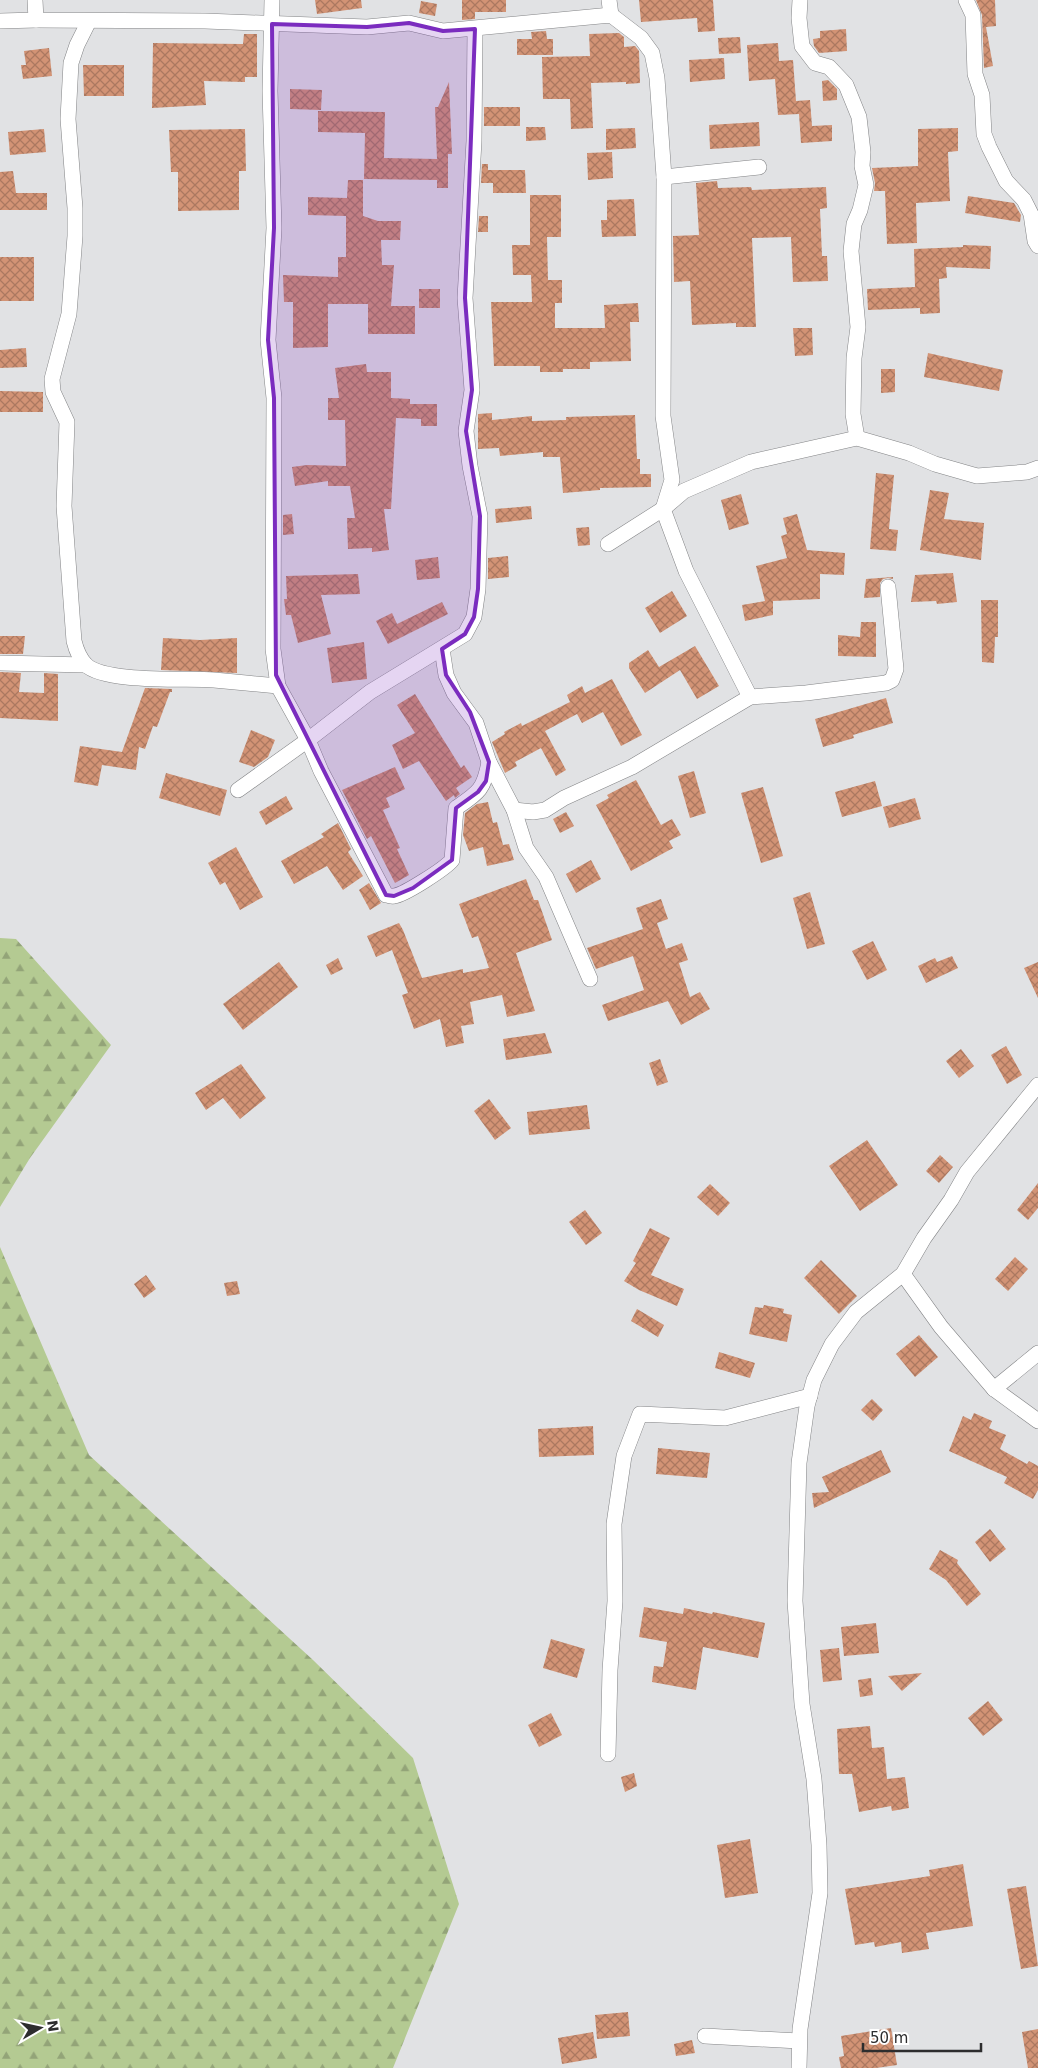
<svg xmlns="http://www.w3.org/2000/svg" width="1038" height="2068" font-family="'DejaVu Sans',sans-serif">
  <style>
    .forest { fill: url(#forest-firs) }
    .building { fill: url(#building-cross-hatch) }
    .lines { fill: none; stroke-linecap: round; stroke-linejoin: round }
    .street-casing { stroke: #838486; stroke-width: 16 }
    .street { stroke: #fff; stroke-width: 15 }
    .marked { fill: #7b2cbf; fill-opacity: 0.2; stroke: #7b2cbf; stroke-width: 4; stroke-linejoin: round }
  </style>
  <defs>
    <pattern id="forest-firs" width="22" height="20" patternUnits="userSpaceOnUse" patternTransform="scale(1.25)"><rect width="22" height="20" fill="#b4ca92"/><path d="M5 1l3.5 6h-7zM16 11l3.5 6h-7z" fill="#93a478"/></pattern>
    <pattern id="building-cross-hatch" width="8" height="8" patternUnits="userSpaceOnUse" patternTransform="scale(1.25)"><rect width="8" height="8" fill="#d29375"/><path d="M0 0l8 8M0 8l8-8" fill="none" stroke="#ab7860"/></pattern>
  </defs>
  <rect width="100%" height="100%" fill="#e1e2e4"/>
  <g class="forest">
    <path d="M0 938 16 939 111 1045 30 1158 0 1207Z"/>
    <path d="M0 1247 89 1455 313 1660 413 1758 459 1904 393 2068H0Z"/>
  </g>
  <g class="building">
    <path d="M315 0H361L362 8 317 14Z"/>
    <path d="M462 0H506V12H475V19L462 20Z"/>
    <path d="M639 0H713L715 31 698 32 697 18 641 22Z"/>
    <path d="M976 0H995L996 26 986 27 993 66 984 68 982 15Z"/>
    <path d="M421 1 437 4 435 16 419 13Z"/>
    <path d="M846 29 847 51 819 53 814 46 813 39 820 38V31Z"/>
    <path d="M546 31 547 39H553V55H517V39H532L531 32Z"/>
    <path d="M619 33 624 37V47L635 46 639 51 640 83 626 84V82L591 83 593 128 571 129 570 99H543L542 57 590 56 589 34Z"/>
    <path d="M244 34H257V77H245V82L204 81 206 105 152 108 153 43 243 44Z"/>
    <path d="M740 37 741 53 719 54 718 38Z"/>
    <path d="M778 43 779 61 793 60 796 101 810 100 812 126 832 125V141L801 143 799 114 778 115 775 79 749 81 747 45Z"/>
    <path d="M49 48 52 76 23 79 21 65H26L24 51Z"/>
    <path d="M724 58 725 79 690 82 689 60Z"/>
    <path d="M83 65H124V96H84Z"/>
    <path d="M828 80 837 89V100L823 101 822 81Z"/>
    <path d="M449 82 452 154H448V188H437V180L364 179 365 133 318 132V111L385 112 384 158 437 159 435 107H438Z"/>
    <path d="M290 89 322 90 321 110 290 109Z"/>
    <rect x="484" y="107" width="36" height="19"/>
    <path d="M759 122 760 146 710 149 709 125Z"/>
    <path d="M526 127H545L546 140 526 141Z"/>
    <path d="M635 128 636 148 606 150V129Z"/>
    <path d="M958 128V151L948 152 950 201 916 203 917 243 887 244 885 191H874L875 183 872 168 918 166V129Z"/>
    <path d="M44 129 46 152 10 155 8 132Z"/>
    <path d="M245 129 246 171H239V210L178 211V172H171L169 130Z"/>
    <path d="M612 152 613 178 588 180 587 153Z"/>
    <path d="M482 164H488V170H525L526 193H493V183H481Z"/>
    <path d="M13 171 16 193H47V210H0V172Z"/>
    <path d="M348 180H363V216L378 221H401L400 240H381L382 265H394L391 306H415V334H368V304H328V347L293 348V302H284L283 275 338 277V257H346V216L308 215V197L347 198Z"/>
    <path d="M717 181 718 188 751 187 752 190 826 187 827 208 820 209 822 256H827L828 281 793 282 791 237 752 238 756 327H736V323L692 325 690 281 674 282 673 236 699 235 696 183Z"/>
    <path d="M530 195H561V237H547L548 280H562V303H555V328H605L604 305 638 303 639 322H630L631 361 590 362V369H563V372H540V366H494L491 302H532L531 275H513L512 245H530Z"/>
    <path d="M968 196 1014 203 1021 215 1020 222 965 213Z"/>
    <path d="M634 199 636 236 602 237 601 220H607V200Z"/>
    <path d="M479 216H488V232H478Z"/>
    <path d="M963 245 991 246 990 269 946 267 947 278 939 279 940 313 920 314V308L868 310 867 289 915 287 914 249 963 247Z"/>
    <rect x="0" y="257" width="34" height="44"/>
    <rect x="419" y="289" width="21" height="19"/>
    <path d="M793 328H812L813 355 795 356Z"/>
    <path d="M26 348 27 367 0 368V350Z"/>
    <path d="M928 353 1003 370 999 391 924 377Z"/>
    <path d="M366 364 367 372H391V398L410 399V404H437V426H421V419L396 418 391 509H384L389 550 372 552V548L348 549 347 518H355L350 486H328V481L295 486 292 467 307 465 346 466 345 420H328V398H339L335 368Z"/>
    <path d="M881 369H895V392L881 393Z"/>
    <path d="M0 391 43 392V412H0Z"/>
    <path d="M492 413V420L532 416V421L566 420V417L635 415 637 459H640V474H651V487L600 488V490L563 493 560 457H543V452L500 456 499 448 478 449V414Z"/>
    <path d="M876 473 894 475 889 529 898 530 896 551 870 549Z"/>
    <path d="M930 490 949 493 944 519 984 523 981 560 920 550Z"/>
    <path d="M741 494 749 524 729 530 721 500Z"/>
    <path d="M531 506 532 519 496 523 495 509Z"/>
    <path d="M292 514 294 534 283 535V515Z"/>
    <path d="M797 514 807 550 845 553 844 575 820 574V599L773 601V615L745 621 742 605 765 601 756 566 787 558 781 536 787 534 783 518Z"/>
    <path d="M589 527 590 545 578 546 576 528Z"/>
    <path d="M508 556 509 577 488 579V558Z"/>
    <path d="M438 557 440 578 417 580 415 560Z"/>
    <path d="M953 573 957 602 937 604 936 601 911 602 915 575Z"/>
    <path d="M358 574 360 594 321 595 331 634 298 643 291 615H286L284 599H287L286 576Z"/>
    <path d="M893 577V579L888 578 883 579 880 583V597L864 598 866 579Z"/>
    <path d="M672 591 687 616 660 633 645 608Z"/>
    <path d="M981 600H998V637H995L994 663 982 662Z"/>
    <path d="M442 602 448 614 388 644 376 621 392 613 397 624Z"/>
    <path d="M861 622H876V657L838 656V635L860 637Z"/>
    <path d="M0 636H25L23 654H0Z"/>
    <path d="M163 638 200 640 237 638V673L161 670Z"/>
    <path d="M364 642 367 679 332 683 327 648Z"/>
    <path d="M695 646 719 686 697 699 680 670 645 693 629 668V663L648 650 659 667Z"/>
    <path d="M0 672 21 673 19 692 44 693V673L58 674V721L0 718Z"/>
    <path d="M612 679 642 735 621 746 603 712 582 723 577 714 545 731 566 770 556 776 541 748 515 762 517 766 505 773 492 742 505 734 504 732 521 723 522 726 570 702 567 695 582 686 585 693Z"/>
    <path d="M145 688 172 689V692H170L157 727 153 726 145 749 139 747 136 770 102 765 98 786 74 782 80 746 122 752Z"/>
    <path d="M415 694 461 768 464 765 472 777 456 788 460 794 455 798 454 795 446 801 419 761 403 769 392 745 415 733 397 705Z"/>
    <path d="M886 698 893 723 853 735 854 738 823 747 815 719Z"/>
    <path d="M251 730 275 740 268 757 254 767 239 762Z"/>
    <path d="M395 767 405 789 386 798 390 807 383 810 400 848 397 849 409 875 395 883 371 836 367 839 342 790Z"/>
    <path d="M694 771 706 813 690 818 678 776Z"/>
    <path d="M166 773 227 790 220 816 159 798Z"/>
    <path d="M636 780 661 825 672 819 681 835 669 841 673 848 631 871 596 805 609 798 607 795Z"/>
    <path d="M875 781 882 806 842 817 835 792Z"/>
    <path d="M763 787 783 856 761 863 741 793Z"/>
    <path d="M286 796 293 809 266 825 259 812Z"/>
    <path d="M915 798 921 819 889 828 883 807Z"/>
    <path d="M488 802 493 823 497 822 503 845 509 844 514 860 487 866 483 847 469 851 463 835 465 813 477 804Z"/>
    <path d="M566 812 574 826 560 833 553 819Z"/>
    <path d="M338 823 351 849 348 852 363 876 343 890 327 866 294 884 281 861 324 837 321 834Z"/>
    <path d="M236 847 263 897 240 910 225 882 220 885 208 863Z"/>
    <path d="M591 860 601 879 576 893 566 874Z"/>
    <path d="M526 879 534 900H538L552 940 516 953 535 1011 507 1017 502 995 470 1002 474 1024 461 1026 464 1043 446 1047 440 1019 414 1029 402 995 408 993 392 950 376 957 367 936 399 923 403 930 422 978 463 969V973L489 968 478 936 472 938 459 904Z"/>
    <path d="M369 883 381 903 370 910 359 890Z"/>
    <path d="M810 892 825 944 807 949 793 898Z"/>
    <path d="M661 899 668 919 657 923 666 949 682 943 688 960 679 963 690 997 700 992 710 1009 681 1025 668 1001 608 1021 602 1005 644 990 633 956 596 969 587 948 643 929 636 908Z"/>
    <path d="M873 941 887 970 867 980 852 951Z"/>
    <path d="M952 956 958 968 926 983 918 966 935 958 937 962Z"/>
    <path d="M338 958 343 969 331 975 326 965Z"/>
    <path d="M279 962 298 987 243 1030 223 1004Z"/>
    <path d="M1038 962V998L1024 968Z"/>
    <path d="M545 1033 552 1053 506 1060 503 1039Z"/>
    <path d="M1006 1046 1022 1075 1007 1084 991 1055Z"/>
    <path d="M961 1049 974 1066 959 1078 946 1061Z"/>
    <path d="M660 1059 668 1082 657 1086 649 1063Z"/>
    <path d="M241 1064 266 1098 240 1119 223 1098 206 1110 195 1093Z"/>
    <path d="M489 1099 511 1128 495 1140 474 1111Z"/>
    <path d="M587 1105 590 1129 529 1135 527 1112Z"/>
    <path d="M867 1140 898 1185 860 1211 829 1166Z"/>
    <path d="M940 1155 953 1167 939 1183 926 1171Z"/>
    <path d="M1038 1183V1208L1028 1220 1017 1210Z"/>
    <path d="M710 1184 730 1203 718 1216 697 1197Z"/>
    <path d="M585 1210 602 1233 586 1245 569 1222Z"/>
    <path d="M650 1228 670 1238 651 1275 684 1289 677 1306 639 1290 624 1281 636 1263 633 1261Z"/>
    <path d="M1015 1257 1028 1269 1008 1291 995 1279Z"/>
    <path d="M821 1260 857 1296 839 1314 804 1278Z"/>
    <path d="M146 1275 156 1289 144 1298 134 1284Z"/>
    <path d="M237 1281 240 1294 227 1296 224 1283Z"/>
    <path d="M764 1305 784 1309 783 1313 792 1315 787 1342 749 1334 755 1307 763 1308Z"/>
    <path d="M637 1309 664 1325 658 1337 631 1321Z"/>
    <path d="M919 1335 938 1357 915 1377 896 1354Z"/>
    <path d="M719 1352 755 1363 750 1378 715 1368Z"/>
    <path d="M872 1399 883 1410 873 1421 861 1410Z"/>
    <path d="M974 1413 992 1421 989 1428 1006 1435 1000 1449 1027 1464 1029 1461 1038 1466V1490L1033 1499 1004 1483 1007 1477 949 1451 963 1416 971 1420Z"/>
    <path d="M593 1426 594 1455 539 1457 538 1429Z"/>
    <path d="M658 1448 710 1453 707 1478 656 1474Z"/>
    <path d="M881 1450 891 1472 814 1508 812 1493 829 1492 822 1477Z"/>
    <path d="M990 1529 1006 1549 990 1562 975 1542Z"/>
    <path d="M940 1550 958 1560 957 1563 981 1594 967 1606 946 1580 929 1569Z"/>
    <path d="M644 1607 683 1614 684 1608 712 1614 713 1612 765 1623 758 1658 703 1647 696 1690 652 1682 654 1666 663 1667 667 1642 639 1637Z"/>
    <path d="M876 1623 879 1653 844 1656 841 1627Z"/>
    <path d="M551 1639 585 1649 577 1678 543 1668Z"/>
    <path d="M839 1648 842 1680 823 1682 820 1650Z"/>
    <path d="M922 1673 902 1691 888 1676Z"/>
    <path d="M871 1678 873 1695 860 1697 858 1680Z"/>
    <path d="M988 1701 1003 1720 983 1736 968 1718Z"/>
    <path d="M551 1713 562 1735 539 1747 528 1725Z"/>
    <path d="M870 1726 872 1748 884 1747 887 1779 905 1777 909 1808 892 1811 891 1806 859 1812 852 1774H839L837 1729Z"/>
    <path d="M634 1773 637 1786 625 1792 621 1777Z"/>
    <path d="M750 1839 758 1893 725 1898 717 1845Z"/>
    <path d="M963 1864 973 1926 926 1933 929 1949 902 1953 901 1942 875 1947 874 1942 855 1945 845 1889 930 1876 929 1870Z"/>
    <path d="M1026 1886 1038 1966 1021 1969 1007 1889Z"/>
    <path d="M628 2012 630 2036 597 2039 595 2015Z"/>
    <path d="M891 2028 897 2065 876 2068H841L839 2057 844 2056 841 2036Z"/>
    <path d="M1038 2029V2068H1028L1022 2032Z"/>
    <path d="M593 2032 597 2058 562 2064 558 2038Z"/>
    <path d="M692 2040 695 2053 676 2056 674 2044Z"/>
  </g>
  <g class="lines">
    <g class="street-casing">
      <g id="street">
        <path d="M35 0 36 20 205 21 367 27 409 23 443 31 611 15 641 38 652 53 657 78 664 177 663 416 672 480 663 509 686 571 750 697"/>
        <path d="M272 0 270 91 274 228 268 340 274 398 273 649 278 686 308 740 321 771 386 895C389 895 392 897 394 896 404 895 446 868 452 860L456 808C478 793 484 790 489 762"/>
        <path d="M609 0 611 15"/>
        <path d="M800 0 799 18 802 46 815 63 829 67 846 85 859 117 863 152 862 166 866 185 860 210 854 224 851 251 858 327 854 358 853 414 857 438"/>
        <path d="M966 0 973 15 975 74 982 95 984 134 989 147 1006 181 1024 200 1031 214 1035 241 1038 246"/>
        <path d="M0 21 36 20"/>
        <path d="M89 21 77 45 71 63 68 119 75 208V236L69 314 52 379 53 392 67 422 64 506 74 641C76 649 80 659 86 665 105 683 186 678 214 680 235 682 257 684 278 686"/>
        <path d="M664 177 759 167"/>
        <path d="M608 544 663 509 684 491 751 462 857 438 909 453 935 464 977 476 1027 472 1038 468"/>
        <path d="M442 649 446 675 454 693 476 723 489 762 514 810 526 848 546 877 590 979"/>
        <path d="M0 663 86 665"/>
        <path d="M238 790 308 740 370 692 465 634 474 617 478 589 480 516 470 466 466 431 472 390 465 298 474 141 475 29"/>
        <path d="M514 810 533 812 545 810 564 798 632 767 750 697 806 693 886 683 892 680 896 669 888 587"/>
        <path d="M903 1274 941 1327 994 1389 1038 1421"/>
        <path d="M994 1389 1038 1353"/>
        <path d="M608 1754 610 1670 615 1601 614 1524 624 1456 640 1414 725 1418 810 1396"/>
        <path d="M705 2036 799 2041"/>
        <path d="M799 2068 800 2029 820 1893 819 1845 814 1779 802 1704 795 1601 799 1463 807 1406 814 1380 832 1344 856 1312 903 1274 924 1238 951 1200 967 1172 1038 1085"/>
      </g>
    </g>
    <use href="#street" class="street"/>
  </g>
  <path class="marked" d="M409 23 443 31 475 29 465 298 472 390 466 431 480 516 478 589 474 617 465 634 442 649 446 675 470 712 489 762 486 781 478 792 456 808 452 860 413 888 394 896 386 895 276 675 274 398 268 340 274 228 272 24 367 27Z"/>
  <g transform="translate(40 2028) rotate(81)" stroke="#ffffff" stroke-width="4" paint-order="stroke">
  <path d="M0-4L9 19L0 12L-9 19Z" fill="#2d2d2e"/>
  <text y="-8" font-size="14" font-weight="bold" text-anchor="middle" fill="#2d2d2e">N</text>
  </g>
  <path d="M863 2043v8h118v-8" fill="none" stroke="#2d2d2e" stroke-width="2.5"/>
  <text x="870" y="2043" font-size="15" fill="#2d2d2e" stroke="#ffffff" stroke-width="4" paint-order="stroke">50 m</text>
</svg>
